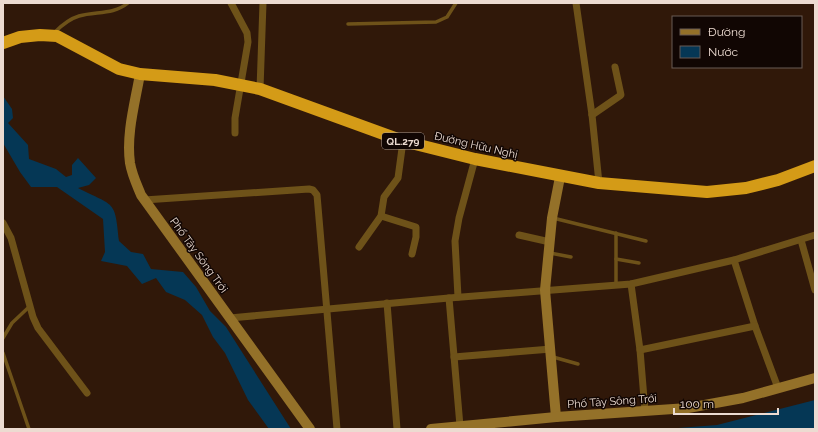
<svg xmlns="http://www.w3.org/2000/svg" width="818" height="432" font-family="Raleway,sans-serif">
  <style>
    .water { fill: #053755 }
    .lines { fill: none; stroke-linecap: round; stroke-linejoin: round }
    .lane { stroke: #6e5219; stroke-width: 3.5 }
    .street { stroke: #6e5219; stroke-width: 7 }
    .secondary { stroke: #947129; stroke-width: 10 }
    .highway { stroke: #d49b17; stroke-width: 12 }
    .labels { text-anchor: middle; stroke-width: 3; stroke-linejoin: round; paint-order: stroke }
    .shield { fill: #110603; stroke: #aa9b93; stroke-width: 1 }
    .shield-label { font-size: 10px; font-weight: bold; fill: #ecdbd1 }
    .street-label { font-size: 11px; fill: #ecdbd1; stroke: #110603 }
  </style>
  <rect width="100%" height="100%" fill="#301809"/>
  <g class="water">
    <path d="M3 96 12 109 13 118 8 123 28 145 29 159 56 169 66 177 72 175V165L78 158 96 178 89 185 78 188C115 207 115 199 119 241L131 252 143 254 151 269 183 272 196 287 210 311 226 327 291 429H269L248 400 225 353 213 337 202 315 185 300 166 292 156 278 142 284 127 266 101 261 105 252 103 219 57 187H31L20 172 3 143Z"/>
    <path d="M815 400V429H665L717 425Z"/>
  </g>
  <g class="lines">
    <g class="lane">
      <path d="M348 24 436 22 447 17 456 3"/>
      <path d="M55 32C62 25 69 19 79 16 96 11 113 15 128 3"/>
      <path d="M553 218 646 241"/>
      <path d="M550 253 571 257"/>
      <path d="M616 259 639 263"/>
      <path d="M616 285V233"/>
      <path d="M3 338 12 323 30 306"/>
      <path d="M3 353 29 429"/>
      <path d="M553 357 578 364"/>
    </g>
    <g class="street">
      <path d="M231 3 247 33 248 42 235 118V133"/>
      <path d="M576 3 592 115 599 183"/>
      <path d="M260 89 263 3"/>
      <path d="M592 115 621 95 615 67"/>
      <path d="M144 200 309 189 313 190 317 195 337 429"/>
      <path d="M381 216 416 227V237L412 254"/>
      <path d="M3 223 11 238 33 317 38 328 87 393"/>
      <path d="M519 235 550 242"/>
      <path d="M801 240 815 290"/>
      <path d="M359 247 381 216 384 197 398 178 403 141"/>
      <path d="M734 260 755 326 778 388"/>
      <path d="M631 284 640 350 645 411"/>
      <path d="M458 297 455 241 459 218 475 159"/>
      <path d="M449 298 460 426"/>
      <path d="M387 303 397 429"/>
      <path d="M230 318 449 298 631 284 734 260 815 235"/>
      <path d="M640 350 755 326"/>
      <path d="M454 357 551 349"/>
    </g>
    <g class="secondary">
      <path d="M140 74C135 103 126 134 130 163 132 175 137 185 141 195L310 429"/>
      <path d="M556 417 545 290 552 218 560 177"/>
      <path d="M431 429 556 417 688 408 743 398 815 378"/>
    </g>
    <path class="highway" d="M3 43 20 37 40 35 57 36 119 69 140 74 215 80 260 89 403 141 475 159 599 183 707 192 746 188 778 180 815 166"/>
  </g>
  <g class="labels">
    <rect class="shield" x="382" y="133" width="42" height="16" rx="3"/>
    <g class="shield-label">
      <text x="403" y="145">QL.279</text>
    </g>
    <g class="street-label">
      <text transform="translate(476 145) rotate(13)" y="4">Đường Hữu Nghị</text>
      <text transform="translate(199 255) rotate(54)" y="4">Phố Tây Sông Trới</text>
      <text transform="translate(612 401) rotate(-4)" y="4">Phố Tây Sông Trới</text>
    </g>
  </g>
  <rect width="818" height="432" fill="none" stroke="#ecdbd1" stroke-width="8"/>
  <rect x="672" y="16" width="130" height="52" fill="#110603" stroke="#695b55"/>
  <rect x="680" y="29" width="20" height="6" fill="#947129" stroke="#695b55"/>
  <text x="708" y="36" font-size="12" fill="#ecdbd1">Đường</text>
  <rect x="680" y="46" width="20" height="12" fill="#053755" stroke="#695b55"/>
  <text x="708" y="56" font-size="12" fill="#ecdbd1">Nước</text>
  <path d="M674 408v6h104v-6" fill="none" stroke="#ecdbd1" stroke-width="2"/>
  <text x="680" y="408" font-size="12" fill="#ecdbd1" stroke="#110603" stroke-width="3" paint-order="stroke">100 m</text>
</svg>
